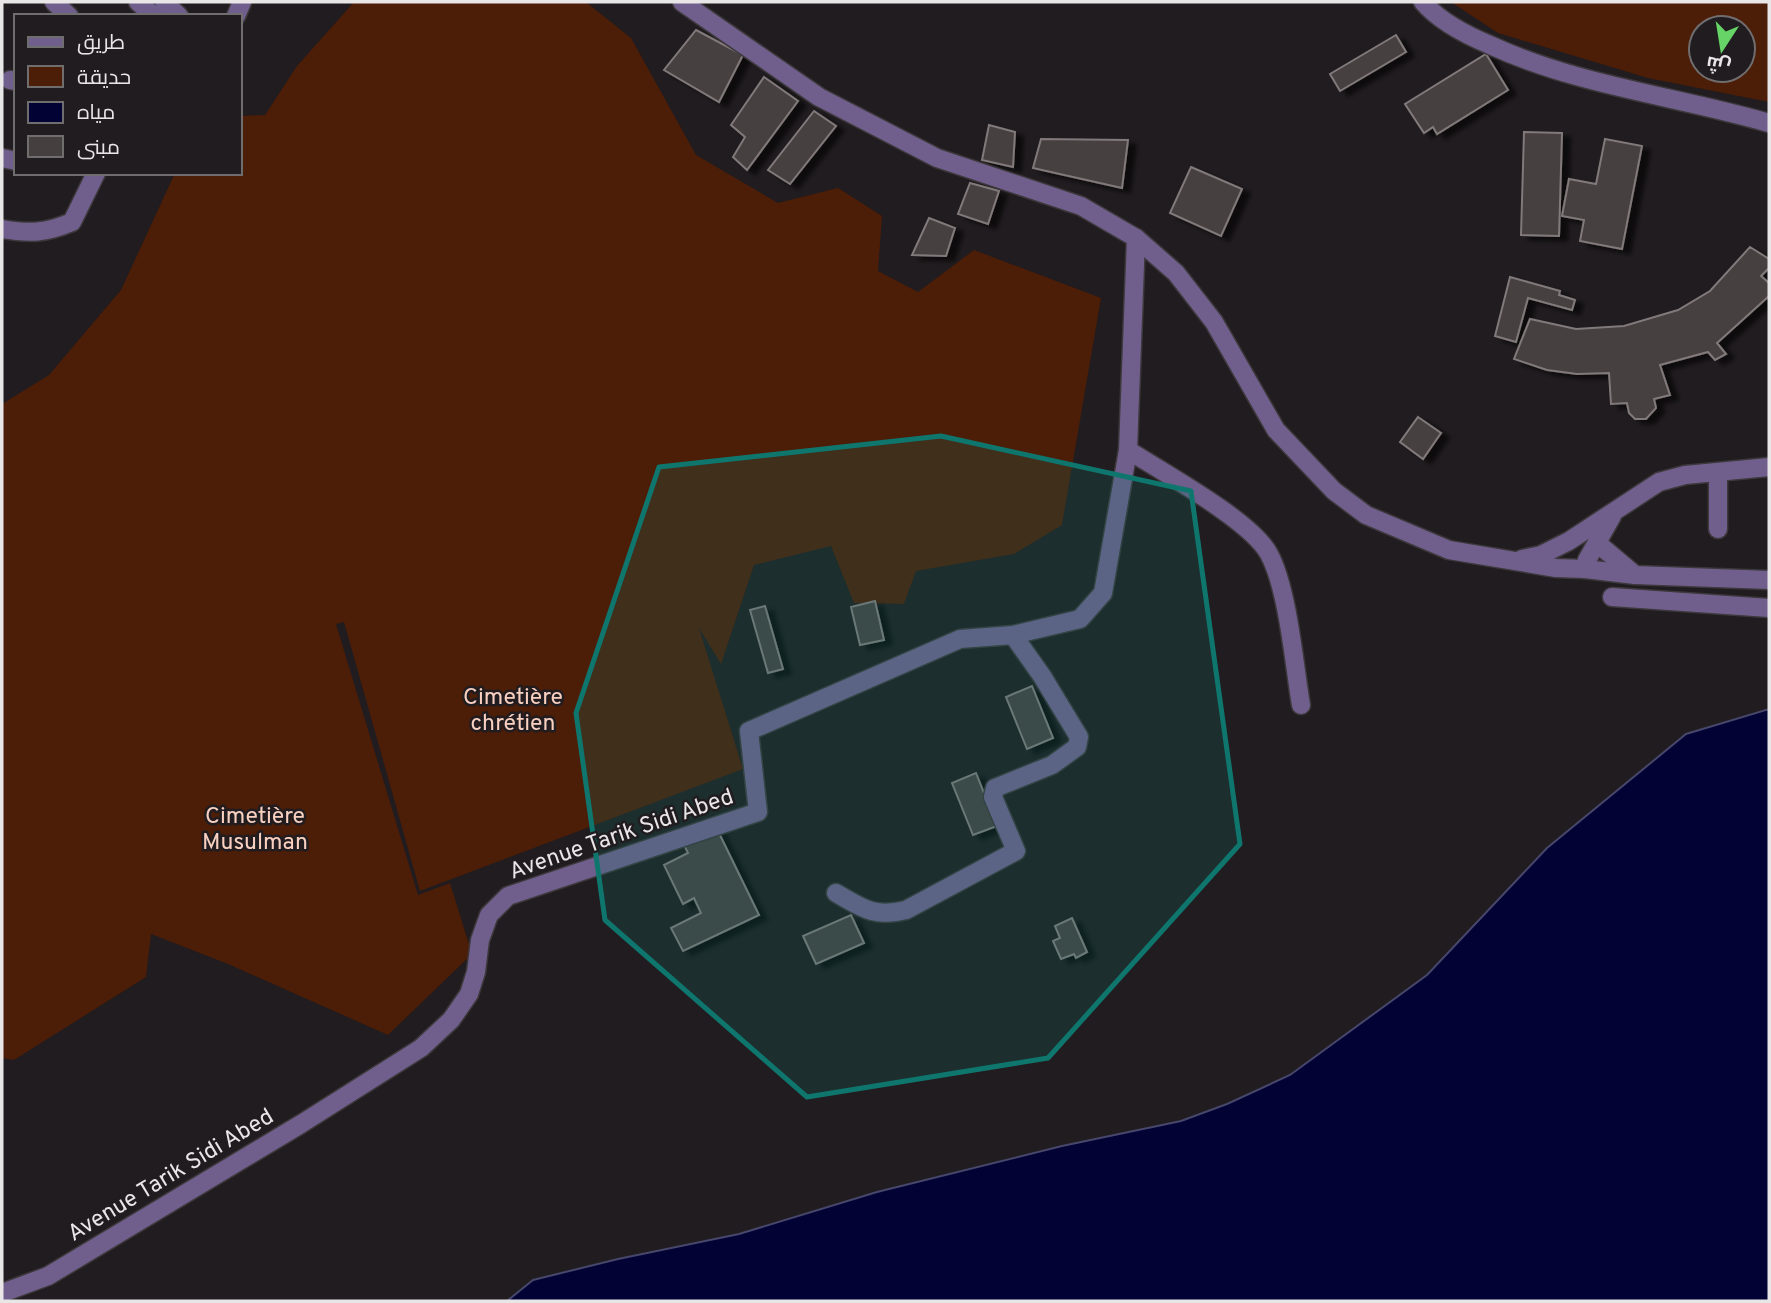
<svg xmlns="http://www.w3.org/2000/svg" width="1771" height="1303" font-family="Overpass,Cairo,sans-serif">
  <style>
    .green { fill: #4c1d07; fill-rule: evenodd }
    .water { fill: #020235; stroke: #47466b; stroke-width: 2 }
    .building { fill: #463f40; stroke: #81797a; stroke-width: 2; filter: url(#shadow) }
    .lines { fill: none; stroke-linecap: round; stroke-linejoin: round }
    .minor-casing { stroke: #3c383b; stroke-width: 21 }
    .minor { stroke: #705f8c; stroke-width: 18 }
    .marked { fill: #0f766e; fill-opacity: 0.2; stroke: #0f766e; stroke-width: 5; stroke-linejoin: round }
    .labels { text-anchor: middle; stroke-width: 5; stroke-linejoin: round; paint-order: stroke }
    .park-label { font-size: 23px; fill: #f9d0c0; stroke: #201c1f }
    .street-label { font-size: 23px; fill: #e9e6e8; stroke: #201c1f }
  </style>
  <defs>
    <filter id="shadow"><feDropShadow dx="8" dy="4.5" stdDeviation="2" flood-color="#0009"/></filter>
  </defs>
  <rect width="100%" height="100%" fill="#201c1f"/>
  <g class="green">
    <path d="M354 2H586L631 38 696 155 778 203 838 188 882 216 878 271 918 292 974 250 1101 298 1062 525 1014 554 916 571 904 604 854 603 831 546 754 565 721 664 699 628 743 769 420 891 344 622 336 624 418 895 450 883 472 954 388 1035 228 964 151 934 146 977 14 1060 2 1058V404L49 375 121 290 175 173H240V116L265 115 297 66Z"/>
    <path d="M1451 2H1769V102L1648 78 1498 33ZM1701 28H1743V70H1701Z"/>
  </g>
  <path class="water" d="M1769 709V1301H507L533 1280 618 1259 739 1234 877 1192 1062 1146 1181 1121 1227 1104 1290 1075 1427 975 1547 848 1686 734Z"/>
  <g class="building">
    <path d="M696 30 743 55 719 102 664 70Z"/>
    <path d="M1396 35 1406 52 1340 91 1330 74Z"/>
    <path d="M1486 54 1508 90 1437 134 1433 127 1424 133 1405 104Z"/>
    <path d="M764 77 798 101 747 170 733 157 745 137 731 125Z"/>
    <path d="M814 111 836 126 790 184 768 170Z"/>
    <path d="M989 125 1015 132 1013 167 982 160Z"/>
    <path d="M1524 132 1562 133 1559 236 1521 235Z"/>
    <path d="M1041 139 1128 140 1122 188 1033 168Z"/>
    <path d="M1605 139 1642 146 1622 249 1580 241 1584 220 1562 216 1569 179 1596 184Z"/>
    <path d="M1191 167 1242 189 1221 236 1170 213Z"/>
    <path d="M970 183 999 191 988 224 958 214Z"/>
    <path d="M929 218 955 228 946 256 912 255Z"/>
    <path d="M1750 247 1769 259V268L1761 276 1769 283V296L1717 343 1726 354 1715 360 1708 352 1660 365 1670 395 1654 399 1656 408 1646 419H1635L1629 413 1627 403 1611 404 1609 373 1577 374 1547 370 1514 359 1530 319 1576 329 1624 326 1678 310 1710 291Z"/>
    <path d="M1510 277 1560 291 1559 295 1575 300 1572 310 1528 298 1516 342 1495 336Z"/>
    <path d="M1418 417 1441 433 1423 459 1400 442Z"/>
    <path d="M875 601 884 640 860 645 851 607Z"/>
    <path d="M765 606 783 669 768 673 750 610Z"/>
    <path d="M1032 686 1053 738 1027 749 1006 697Z"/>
    <path d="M976 773 997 826 973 835 952 783Z"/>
    <path d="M717 829 759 915 683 951 671 928 701 913 694 898 683 904 664 865 688 853 684 845Z"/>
    <path d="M851 915 864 943 816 964 803 936Z"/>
    <path d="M1072 918 1087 952 1076 958 1074 954 1061 959 1053 941 1060 938 1055 926Z"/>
  </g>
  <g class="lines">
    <g class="minor-casing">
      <g id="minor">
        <path d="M54 2 69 16"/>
        <path d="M138 2 154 16"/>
        <path d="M164 2 179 16"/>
        <path d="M682 2 819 97 937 158 1081 206 1136 238 1176 273 1214 322 1276 430 1334 491 1366 515 1449 550 1556 568 1585 569 1635 575 1769 580"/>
        <path d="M1423 2C1440 22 1466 35 1490 45 1579 86 1676 96 1769 123"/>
        <path d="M236 16 242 2"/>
        <path d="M10 80 16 81"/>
        <path d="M2 158 16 161"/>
        <path d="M2 229C30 234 46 233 72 222L96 173"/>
        <path d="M1128 450C1162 472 1252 521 1269 554 1288 589 1294 664 1301 705"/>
        <path d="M1718 473V529"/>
        <path d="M1597 543 1635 575"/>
        <path d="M1522 559 1541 555 1569 541 1659 482 1685 475 1769 467"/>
        <path d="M1585 569 1587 560 1612 516"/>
        <path d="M1612 597 1769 608"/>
        <path d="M836 893C862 908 874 918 906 910L1016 851 993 797 995 788 1052 765 1077 747 1079 737 1042 676 1013 635"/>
        <path d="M2 1293 48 1276 301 1124 421 1048 451 1020 469 994 476 972 480 940 489 915 508 896 758 812 749 731 960 639 1013 635 1080 619 1103 593 1128 450 1136 238"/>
      </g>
    </g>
    <use href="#minor" class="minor"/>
  </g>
  <path class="marked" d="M941 436 1191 491 1240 844 1048 1058 807 1097 605 920 576 713 659 467Z"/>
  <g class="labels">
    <g class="park-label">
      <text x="513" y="704">Cimetière<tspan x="513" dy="26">chrétien</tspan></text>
      <text x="255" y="823">Cimetière<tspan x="255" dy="26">Musulman</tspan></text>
    </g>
    <g class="street-label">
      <text transform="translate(621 833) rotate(-19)" y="8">Avenue Tarik Sidi Abed</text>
      <text transform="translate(170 1174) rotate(-31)" y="8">Avenue Tarik Sidi Abed</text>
    </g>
  </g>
  <rect width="1771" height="1303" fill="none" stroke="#e9e6e8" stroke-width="7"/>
  <rect x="14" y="14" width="228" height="161" fill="#201c1f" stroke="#706d6f" stroke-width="2"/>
  <rect x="28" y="37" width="35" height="10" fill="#705f8c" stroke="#706d6f" stroke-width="2"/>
  <text x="77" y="49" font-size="21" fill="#e9e6e8">طريق</text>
  <rect x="28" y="66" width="35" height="21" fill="#4c1d07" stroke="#706d6f" stroke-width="2"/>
  <text x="77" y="84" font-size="21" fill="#e9e6e8">حديقة</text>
  <rect x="28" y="102" width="35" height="21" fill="#020235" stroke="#706d6f" stroke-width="2"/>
  <text x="77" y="119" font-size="21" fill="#e9e6e8">مياه</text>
  <rect x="28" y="136" width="35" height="21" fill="#463f40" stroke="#706d6f" stroke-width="2"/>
  <text x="77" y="154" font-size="21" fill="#e9e6e8">مبنى</text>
  <g transform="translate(1722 49) rotate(192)"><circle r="33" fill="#201c1f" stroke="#706d6f" stroke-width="2"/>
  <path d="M0-5L12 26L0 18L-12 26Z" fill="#66d466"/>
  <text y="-10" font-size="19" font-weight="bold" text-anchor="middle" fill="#e9e6e8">ش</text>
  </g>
</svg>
